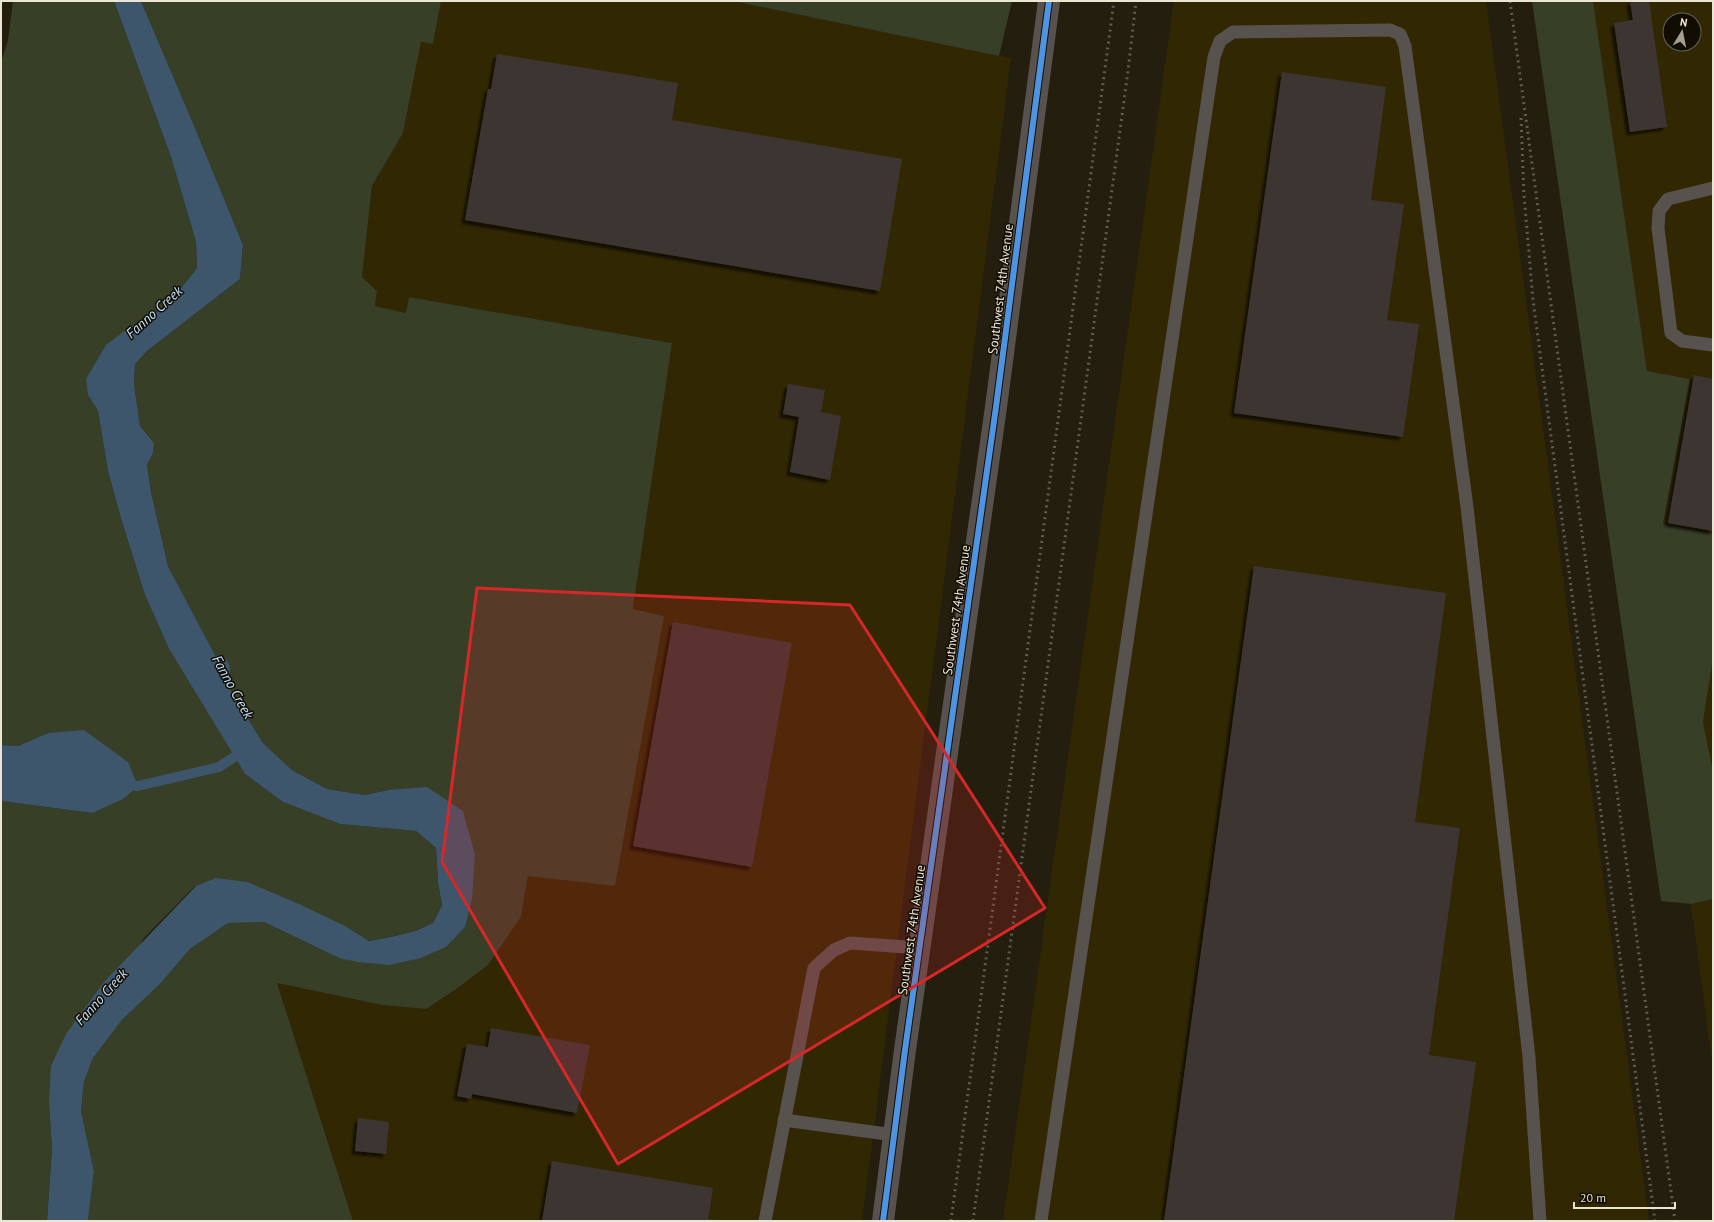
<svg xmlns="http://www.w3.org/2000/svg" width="1714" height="1222" font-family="'PT Sans',sans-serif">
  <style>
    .built { fill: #312703; fill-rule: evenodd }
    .green { fill: #373f27 }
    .water { fill: #3e566b }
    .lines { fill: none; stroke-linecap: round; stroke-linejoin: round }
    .stream { stroke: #3e566b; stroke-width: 10 }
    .building { fill: #3e3631; filter: url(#shadow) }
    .service { stroke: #57524e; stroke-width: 13 }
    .minor { stroke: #57524e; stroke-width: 22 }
    .rail { stroke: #605c54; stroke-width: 3; stroke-dasharray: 2 4; stroke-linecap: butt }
    .cycleway-casing { stroke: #110d03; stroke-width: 8 }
    .cycleway { stroke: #4d94e3; stroke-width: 6 }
    .marked { fill: #d62828; fill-opacity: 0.2; stroke: #d62828; stroke-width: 3; stroke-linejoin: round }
    .labels { text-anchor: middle; stroke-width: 3; stroke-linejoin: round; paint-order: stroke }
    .street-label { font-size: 13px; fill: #ebe5d4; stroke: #110d03 }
    .water-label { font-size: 14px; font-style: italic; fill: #c5e1fd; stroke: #110d03 }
  </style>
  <defs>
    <filter id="shadow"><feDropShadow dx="-3.5" dy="3.5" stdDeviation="1" flood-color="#0009"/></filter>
  </defs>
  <rect width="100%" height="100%" fill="#231e0e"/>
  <g class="built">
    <path d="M441 1H733L1011 58 862 1221H353L277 983 382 1005 426 1009 455 990 488 965 521 917 528 876 663 615 633 610 672 343 409 297 406 313 375 306 377 291 362 277 372 186 403 133 421 42 433 44Z"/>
    <path d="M1174 1H1486L1649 1221H1003Z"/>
    <path d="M1593 1H1713V534L1663 524 1690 379 1647 371ZM1670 20H1694V44H1670Z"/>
    <path d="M1713 658V772L1703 722Z"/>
    <path d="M1713 899V1069L1691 904Z"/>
  </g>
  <g class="green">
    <path d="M13 1H114L171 157 196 242 197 268 166 307 148 318 88 395 98 411 108 471 122 522 145 595 169 649 245 774 283 802 340 824 416 831 436 848 438 883 442 905 433 923 415 931 391 937 369 941 347 927 195 886 144 938 49 1102 52 1149 47 1221H1V801L92 813 48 733 18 746 1 745V62L8 40Z"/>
    <path d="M141 1H441L433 44 421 42 403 133 372 186 362 277 377 291 375 306 406 313 409 297 672 343 633 609 664 616 615 886 528 876 521 917 488 965 455 990 426 1009 382 1005 277 983 353 1221H88L94 1171 81 1111 84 1082 93 1058 122 1020 160 984 190 949 228 923 264 922 339 958H421L445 947 465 927 475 855 388 790 365 795 327 789 292 770 263 743 229 688 230 666 227 660 215 655 168 566 151 492 147 465 153 453 154 443 140 426 134 384 135 364 147 351 240 279 243 245 193 123Z"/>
    <path d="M733 1H1012L999 56Z"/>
    <path d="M1532 1H1593L1647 371 1690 379 1663 524 1713 534V658L1703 722 1713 772V899L1691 904 1661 901Z"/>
  </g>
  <g class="water">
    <path d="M114 1H141L193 123 243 245 240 279 147 351 135 364 134 384 140 426 154 443 153 453 147 465 151 492 168 566 215 655 227 660 230 666 229 688 263 743 292 770 327 789 365 795 388 790 427 787 463 811 475 855 472 899 465 927 446 947 421 958 389 965 358 962 339 958 264 922 228 923 190 949 160 984 122 1020 93 1058 84 1082 81 1111 94 1171 88 1221H47L52 1149 49 1102 51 1066 66 1034 104 982 196 886 216 878 247 882 299 904 347 927 369 941 391 937 415 931 433 923 442 905 438 883 436 848 416 831 340 824 283 802 245 774 169 649 145 595 122 522 108 471 98 411 88 395 86 379 106 345 127 329 166 307 197 268 196 242 171 157Z"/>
    <path d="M84 730 128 762 138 786 123 799 92 813 1 801V745L18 746 48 733Z"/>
  </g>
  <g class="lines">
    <path class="stream" d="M124 784 138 786 219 767 245 750"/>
  </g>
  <g class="building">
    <path d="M1630 1H1649L1667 127 1630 132 1614 23 1633 20Z"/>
    <path d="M497 54 678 83 672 120 902 159 880 291 465 220 488 89H491Z"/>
    <path d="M1282 72 1386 87 1371 200 1404 204 1387 320 1419 324 1403 437 1234 413Z"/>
    <path d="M1694 375 1713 379V531L1668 523Z"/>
    <path d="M788 384 825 390 821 412 841 416 830 480 790 472 799 417 783 414Z"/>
    <path d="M1254 566 1446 593 1415 822 1460 828 1429 1055 1476 1062 1454 1221H1164Z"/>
    <path d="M673 622 792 643 752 867 633 846Z"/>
    <path d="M491 1028 590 1045 577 1113 472 1094 471 1099 457 1096 467 1044 488 1047Z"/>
    <path d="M358 1118 389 1122 386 1154 355 1151Z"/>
    <path d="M552 1161 713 1188 708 1219 714 1220V1221H542Z"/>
  </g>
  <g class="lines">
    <g class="service">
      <path d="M1713 188 1668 199 1659 211 1658 228 1671 333 1682 341 1713 345"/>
      <path d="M784 1120 894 1135"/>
      <path d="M765 1221 814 968 834 950 850 943 920 948"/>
      <path d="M1041 1221 1214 57 1220 41 1233 32 1390 30 1400 34 1405 46 1467 507 1529 1057 1540 1221"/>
    </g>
    <path class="minor" d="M883 1221 905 1050 996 407 1049 1"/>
    <g class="rail">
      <path d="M1510 1 1675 1221"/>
      <path d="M1521 118 1524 195 1533 300 1655 1221"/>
      <path d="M951 1221 1114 1"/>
      <path d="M973 1221 1128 71 1136 1"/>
    </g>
    <g class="cycleway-casing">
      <path id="cycleway" d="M883 1221 905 1050 996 407 1049 1"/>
    </g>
    <use href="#cycleway" class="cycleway"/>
  </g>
  <path class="marked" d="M477 588 850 605 1045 908 618 1164 442 862Z"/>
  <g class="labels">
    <g class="street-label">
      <text transform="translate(1000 289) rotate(-83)" y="5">Southwest 74th Avenue</text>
      <text transform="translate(956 610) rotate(-82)" y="5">Southwest 74th Avenue</text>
      <text transform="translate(911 930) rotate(-82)" y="5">Southwest 74th Avenue</text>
    </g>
    <g class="water-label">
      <text transform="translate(154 312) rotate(-42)" y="5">Fanno Creek</text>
      <text transform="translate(233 687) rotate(61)" y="5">Fanno Creek</text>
      <text transform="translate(101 997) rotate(-48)" y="5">Fanno Creek</text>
    </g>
  </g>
  <rect width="1714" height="1222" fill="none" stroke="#ebe5d4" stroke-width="4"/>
  <g transform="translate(1682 32) rotate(10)"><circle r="19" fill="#110d03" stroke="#686357"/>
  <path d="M0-3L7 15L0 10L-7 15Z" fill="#a59f8f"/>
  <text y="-6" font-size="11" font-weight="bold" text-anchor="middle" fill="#ebe5d4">N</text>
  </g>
  <path d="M1574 1202v6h101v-6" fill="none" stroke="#ebe5d4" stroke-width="2"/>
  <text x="1580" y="1202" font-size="12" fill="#ebe5d4" stroke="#110d03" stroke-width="3" paint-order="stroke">20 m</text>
</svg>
